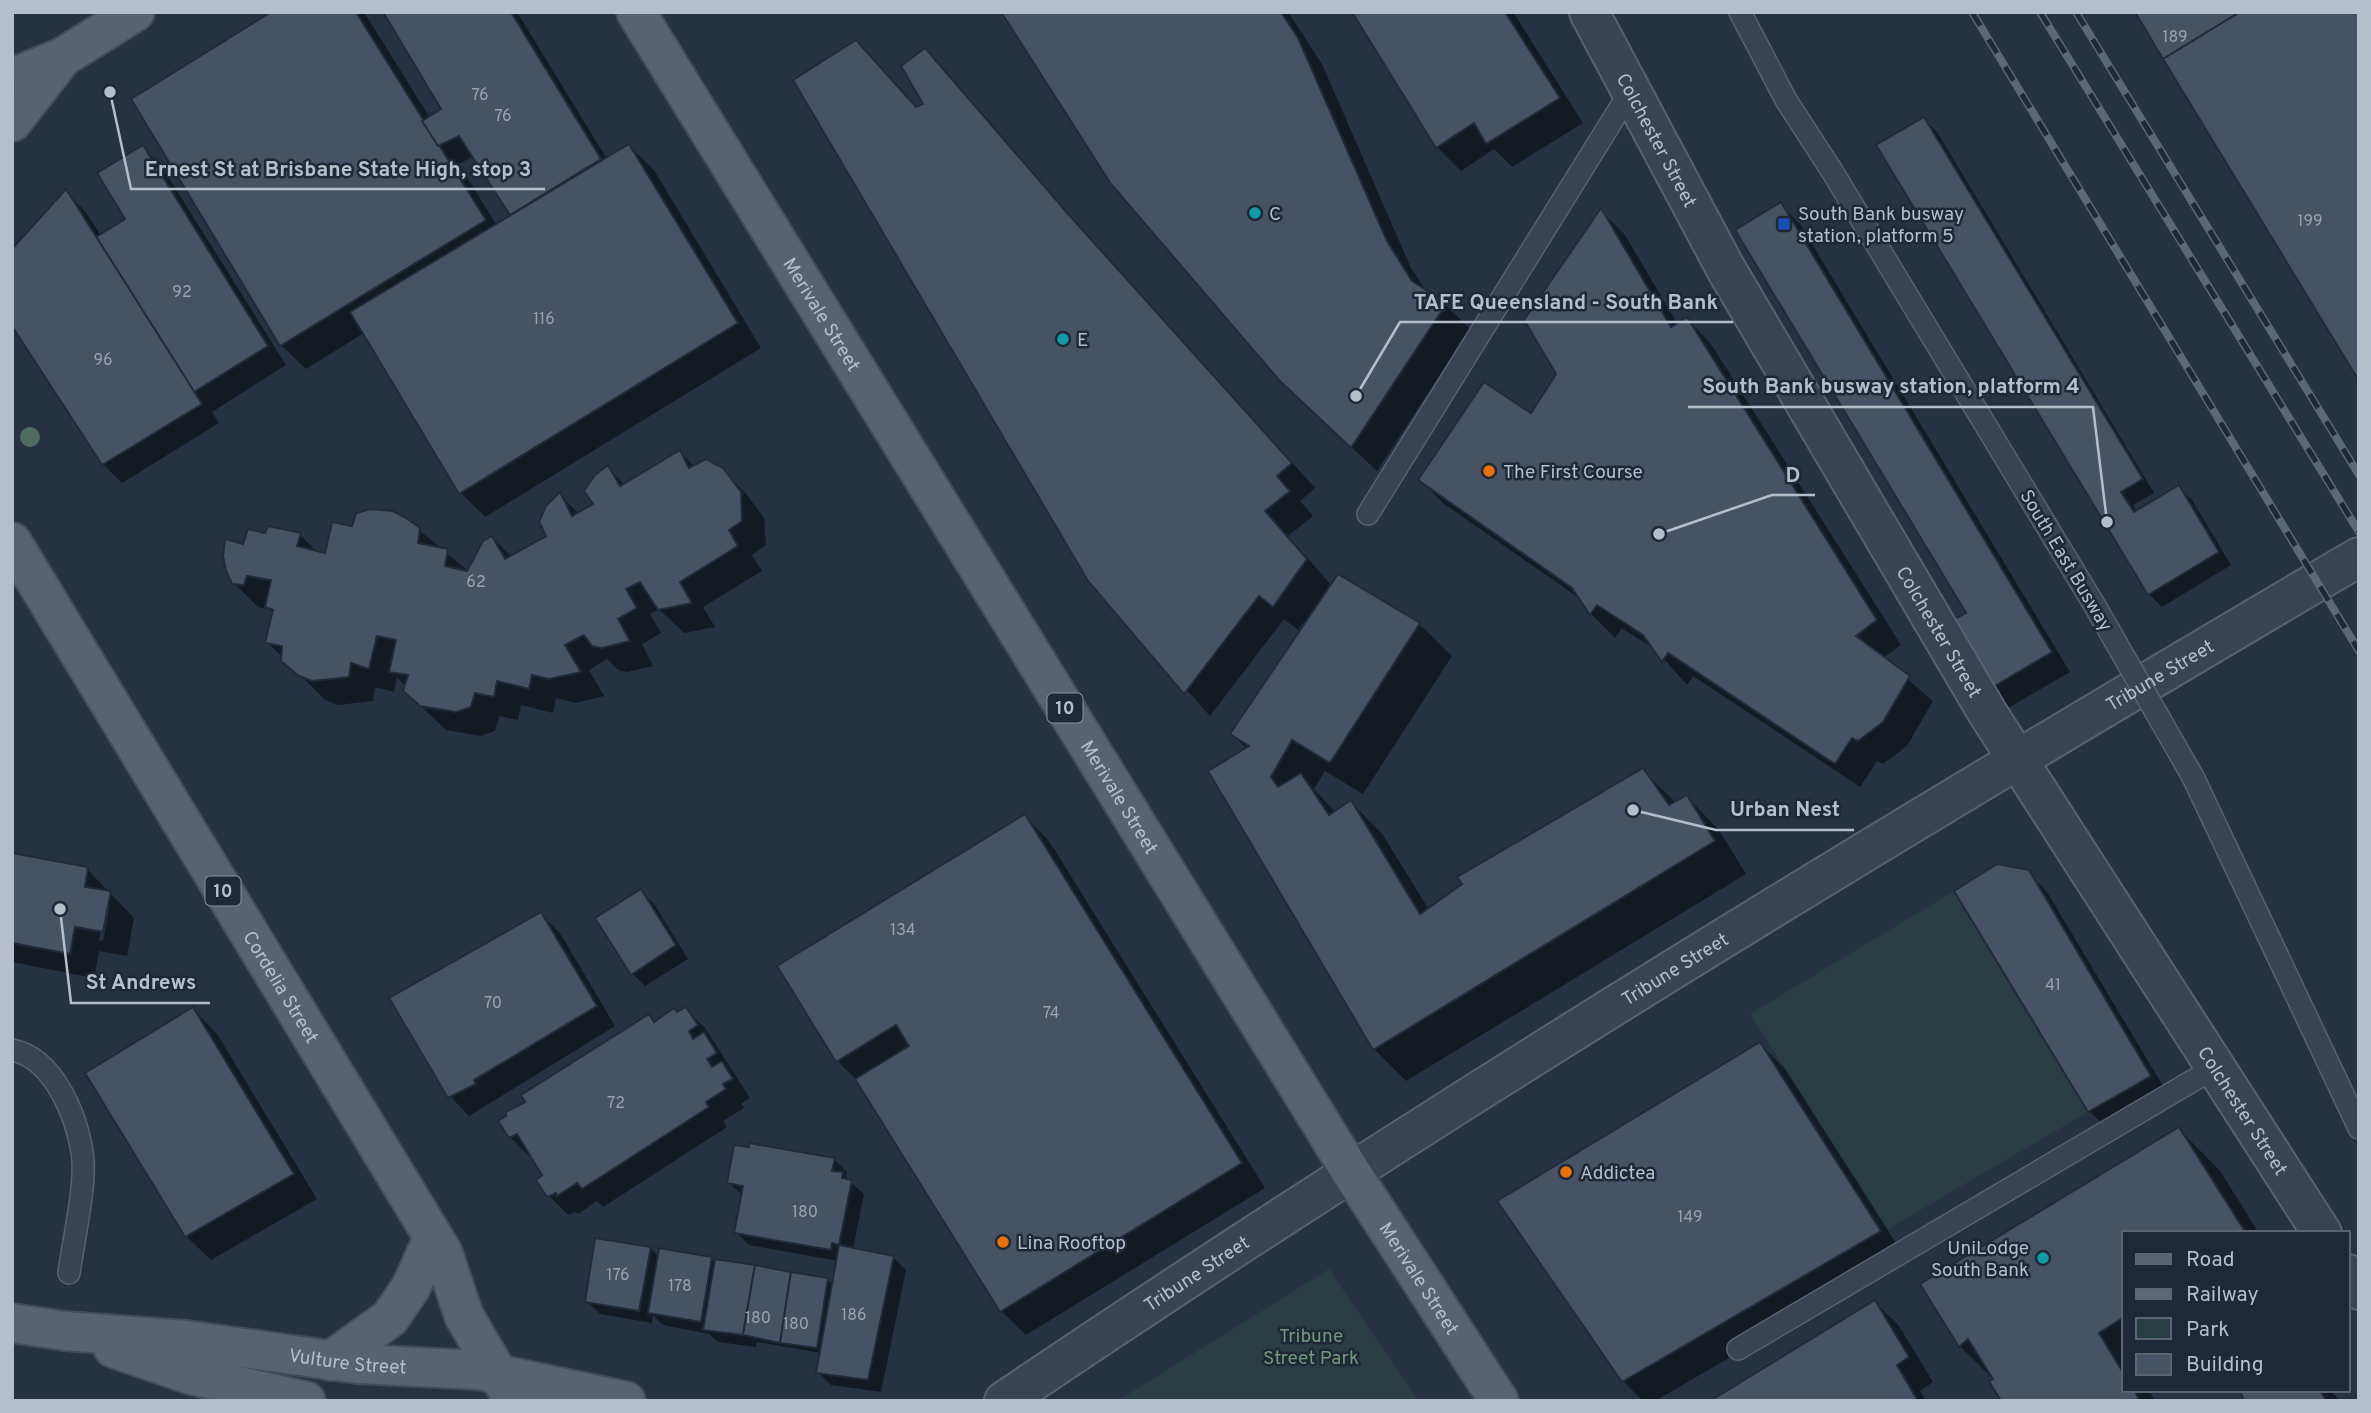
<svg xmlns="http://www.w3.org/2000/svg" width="2371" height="1413" font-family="Overpass,sans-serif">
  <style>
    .green { fill: #283e42 }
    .shadow { fill: #0007; fill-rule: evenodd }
    .building { fill: #475365; stroke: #212a38; stroke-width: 2 }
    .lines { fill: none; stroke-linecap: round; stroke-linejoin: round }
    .lane-casing { stroke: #58616e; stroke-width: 24 }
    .street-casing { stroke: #58616e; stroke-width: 42 }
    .primary-casing { stroke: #444c5a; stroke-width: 42 }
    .lane { stroke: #3a4351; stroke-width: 21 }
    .street { stroke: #3a4351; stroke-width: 38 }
    .primary { stroke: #586270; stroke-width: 38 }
    .rail-casing { stroke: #5c6777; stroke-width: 8 }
    .rail { stroke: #1f2836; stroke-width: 5; stroke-dasharray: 16; stroke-linecap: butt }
    .lane-bridge-casing { stroke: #58616e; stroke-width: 24; stroke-linecap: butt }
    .lane-bridge { stroke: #3a4351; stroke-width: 21 }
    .tree { fill: #4e6c60 }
    .culture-dot { fill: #0f9aa8; stroke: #1f2836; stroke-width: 2.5 }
    .transit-dot { fill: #1a4fb4; stroke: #1f2836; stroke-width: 2.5 }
    .food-dot { fill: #e8710a; stroke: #1f2836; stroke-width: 2.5 }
    .labels { text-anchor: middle; stroke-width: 5; stroke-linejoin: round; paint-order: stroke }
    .number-label { font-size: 16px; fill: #9ba3b2 }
    .shield { fill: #1f2836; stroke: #89919e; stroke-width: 2 }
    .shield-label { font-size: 18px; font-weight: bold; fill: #b7becb }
    .street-label { font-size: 19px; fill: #b7becb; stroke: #1f2836 }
    .poi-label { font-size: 19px; fill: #b7becb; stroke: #1f2836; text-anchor: start }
    .park-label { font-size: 19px; fill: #6e9c7a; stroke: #1f2836 }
    .leader { fill: none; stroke: #b7becb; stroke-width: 2.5 }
    .callout-dot { fill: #b7becb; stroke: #1f2836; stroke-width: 2.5 }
    .callout-label { font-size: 21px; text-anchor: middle; font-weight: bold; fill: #b7becb; stroke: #1f2836; stroke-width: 5; stroke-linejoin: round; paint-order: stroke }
  </style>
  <rect width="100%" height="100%" fill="#263141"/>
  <g class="green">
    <path d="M1954 891 2088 1112 1888 1229 1750 1014Z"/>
    <path d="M1329 1269 1419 1401H1117Z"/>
  </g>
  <g class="shadow">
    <path d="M275 12H364L430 118 444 109 385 12H517L607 159 629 146 654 170 761 348 485 517 461 493 364 333 306 369 281 345ZM474 156 513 216 497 226 459 164Z"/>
    <path d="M1005 12H1288L1322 64 1411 268 1427 292 1446 305 1470 329 1377 471 1306 405Z"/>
    <path d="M1354 12H1513L1583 123 1512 167 1494 149 1461 171 1437 147Z"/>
    <path d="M856 43 917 108 925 105V51L949 75 1093 242 1315 488 1300 501 1313 516 1288 536 1332 586 1339 576 1419 624 1452 656 1363 794 1325 771 1314 789 1336 813 1351 802 1383 835 1429 910 1642 770 1676 803 1687 797 1719 830 1746 874 1406 1081 1374 1049 1247 749 1232 734 1307 624 1304 622 1298 630 1284 619 1210 716 1090 580Z"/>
    <path d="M1924 119 1937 132 2154 493 2133 505 2137 512 2179 487 2192 500 2231 565 2162 607 2149 594Z"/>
    <path d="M143 148 162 167 286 365 212 412 219 423 122 483 103 464 12 323 66 192 85 211 101 236 128 220Z"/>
    <path d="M1781 205 1800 224 2070 672 2008 708 1989 689 1968 613Z"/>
    <path d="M1601 211 1625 235 1678 325 1687 319 1711 344 1901 645 1883 658 1933 701 1907 746 1883 764 1877 761 1860 787 1693 676 1687 685 1656 650 1622 628 1615 638 1591 614 1582 600 1444 504 1420 480 1531 415 1558 374Z"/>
    <path d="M680 452 695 467 722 469 747 495 764 518 766 545 752 555 762 571 703 607 715 627 684 633 659 609 650 614 661 633 642 644 653 666 627 672 618 670 607 659 589 670 604 696 575 703 556 698 553 713 521 705 518 720 499 716 495 731 481 736 446 730 405 691 406 687 397 677 394 692 375 687 373 701 338 705 325 700 267 642 274 614 269 609 258 607 234 583 244 546 266 535H300L318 553 326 555 353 528 419 530 468 571 492 538 512 557 548 536 560 495 579 514 596 504 607 467 625 485Z"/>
    <path d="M1025 816 1049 841 1265 1188 1026 1335 1001 1311 861 1084 837 1061Z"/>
    <path d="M12 855 87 869 134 918 127 956 99 951 94 978 12 962ZM106 906 109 909 103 941 99 940Z"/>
    <path d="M2028 872 2047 892 2169 1096 2109 1130 2089 1111Z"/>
    <path d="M641 891 654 904 688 959 645 986 632 973Z"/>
    <path d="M541 914 560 933 615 1026 469 1116 450 1096Z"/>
    <path d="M193 1009 217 1034 317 1199 211 1260 186 1236Z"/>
    <path d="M686 1009 705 1028 750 1098 741 1104 744 1108 723 1121 727 1127 603 1207 597 1201 578 1214 575 1212 568 1215 549 1196 545 1175 532 1155 529 1156 510 1137 528 1103 649 1017 655 1023Z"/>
    <path d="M1760 1044 1785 1069 1904 1256 1655 1401H1643L1623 1381Z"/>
    <path d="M2179 1129 2220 1171 2259 1233H2124V1390H2149L2155 1401H2003L1994 1380 1960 1346Z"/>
    <path d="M834 1159 847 1172 846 1178 864 1194 853 1249 893 1257 906 1270 881 1392 831 1385 818 1372 821 1353 757 1342 756 1347 718 1342 709 1334 663 1325 653 1315 652 1323 600 1314 587 1301 650 1248 659 1257 711 1259 716 1263 828 1280 834 1286 838 1261 749 1245 736 1232 743 1196 729 1182Z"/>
    <path d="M1875 1302 1899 1326 1933 1382 1920 1391 1926 1401H1713Z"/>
    <path d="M2250 1390H2330L2340 1401H2245Z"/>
  </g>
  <g class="building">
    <path d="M271 12H356L486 220 280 346 131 99Z"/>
    <path d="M383 12H511L601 159 510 215 459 136 438 146 422 121 441 109Z"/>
    <path d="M1001 12H1281L1298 38 1387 241 1412 281 1447 303 1351 448 1280 381 1111 184Z"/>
    <path d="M1352 12H1505L1560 98 1486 144 1474 123 1436 148Z"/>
    <path d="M2135 12H2240L2163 59Z"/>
    <path d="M2240 12H2359V381L2163 59Z"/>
    <path d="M856 40 916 107 923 104 901 66 925 48 1069 215 1292 463 1277 476 1290 491 1265 511 1307 559 1273 607 1259 596 1184 694 1088 581 793 80Z"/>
    <path d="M1924 117 2143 479 2121 492 2134 512 2179 485 2219 552 2148 595 1876 145Z"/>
    <path d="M629 144 738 323 459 494 350 312Z"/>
    <path d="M143 145 268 346 194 392 96 237 125 219 97 173Z"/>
    <path d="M66 189 202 404 102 465 12 326V249Z"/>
    <path d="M1781 202 2052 652 1988 690 1948 623 1966 613 1735 230Z"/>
    <path d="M1601 208 1671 327 1687 317 1877 620 1856 636 1910 676 1883 722 1858 741 1852 738 1835 764 1668 653 1662 662 1643 635 1597 605 1590 615 1572 588 1418 480 1484 382 1531 413 1556 374 1524 320Z"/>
    <path d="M680 450 689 468 706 459 723 468 741 492 742 521 729 530 738 546 680 582 692 603 658 610 640 582 626 589 637 608 618 619 630 641 602 648 592 646 584 635 565 645 581 672 549 679 532 675 529 689 497 681 494 697 475 693 471 707 456 712 420 706 403 691 408 675 389 672 396 640 377 636 369 669 351 663 349 677 312 681 299 676 281 661 282 646 265 643 273 610 265 607 271 580 247 576 244 585 232 584 226 571 223 556 225 539 243 544 248 529 265 533 268 526 301 533 297 546 325 553 332 522 352 526 356 513 371 509 393 511 406 518 420 528 418 543 448 549 445 566 467 571 483 541 492 536 505 559 546 536 539 522 546 506 560 492 572 516 593 504 584 491 595 475 608 465 620 486Z"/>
    <path d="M1338 574 1420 623 1330 763 1292 740 1271 777 1278 787 1301 773 1329 815 1351 800 1420 914 1462 884 1457 877 1643 768 1669 805 1687 795 1715 841 1373 1050 1208 771 1249 746 1230 734Z"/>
    <path d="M1025 814 1242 1163 1000 1312 855 1079 909 1046 896 1025 836 1062 777 966Z"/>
    <path d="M12 853 88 867 85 887 111 891 103 932 75 927 70 954 12 943Z"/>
    <path d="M1997 864 2029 870 2151 1076 2088 1112 1954 891Z"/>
    <path d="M641 889 676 945 631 975 595 918Z"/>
    <path d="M541 912 597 1006 474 1080 476 1084 448 1098 389 998Z"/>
    <path d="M193 1007 294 1174 185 1237 85 1073Z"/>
    <path d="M686 1007 698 1025 689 1031 693 1039 704 1032 717 1053 707 1059 712 1067 722 1061 733 1079 723 1084 726 1089 706 1102 709 1107 582 1189 577 1183 557 1196 556 1193 547 1197 536 1180 542 1175 517 1134 509 1138 498 1121 506 1116V1112L525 1102 521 1095 649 1014 654 1022 674 1008 677 1012Z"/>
    <path d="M1760 1042 1881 1231 1622 1382 1497 1201Z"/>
    <path d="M2179 1127 2246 1233H2124V1317L2099 1333 2124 1374V1390H2134L2140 1401H2001L1989 1381 1993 1379 1968 1339 1959 1347 1920 1284Z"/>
    <path d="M749 1143 835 1158 832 1171 843 1172 842 1178 852 1180 839 1245 832 1243 831 1250 734 1233 743 1186 727 1183 734 1145 749 1147Z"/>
    <path d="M595 1238 651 1247 639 1311 585 1302Z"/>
    <path d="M839 1245 894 1256 868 1380 816 1373Z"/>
    <path d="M659 1248 712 1257 701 1322 648 1313Z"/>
    <path d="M715 1259 755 1265 743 1335 703 1330Z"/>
    <path d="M755 1265 791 1272 780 1343 743 1335Z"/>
    <path d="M791 1272 828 1278 817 1348 780 1343Z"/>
    <path d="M1875 1300 1909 1357 1897 1365 1918 1401H1710Z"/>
    <path d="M2246 1390H2320L2326 1401H2244L2241 1393Z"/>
  </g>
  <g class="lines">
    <g class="lane-casing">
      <g id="lane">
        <path d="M1740 12 1786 100 1832 171 2095 606"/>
        <path d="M1368 514 1630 92"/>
        <path d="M2193 777 2359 1128"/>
        <path d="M12 1050C55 1058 80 1122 83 1161 85 1190 73 1243 69 1273"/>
        <path d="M1738 1349 2216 1067"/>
      </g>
    </g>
    <g class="street-casing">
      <g id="street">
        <path id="s1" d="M1589 12 1726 269 1987 712 2322 1233"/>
        <path d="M2348 1274 2359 1290"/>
        <path id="s2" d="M1004 1401C1445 1103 1901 826 2359 557"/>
      </g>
    </g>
    <g class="primary-casing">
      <g id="primary">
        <path id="s3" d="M636 12 1351 1172 1499 1401"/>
        <path d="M12 78 63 57 135 12"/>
        <path d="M12 122 61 59"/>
        <path id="s4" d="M12 542 443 1253 464 1316 514 1401"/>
        <path id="s5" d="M12 1323 65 1331 186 1340 358 1364 478 1370 626 1401"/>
        <path d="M113 1348 191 1375 306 1401"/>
        <path d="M330 1361 390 1318 411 1287 433 1238"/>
      </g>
    </g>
    <use href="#lane" class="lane"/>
    <use href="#street" class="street"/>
    <use href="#primary" class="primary"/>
    <g class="rail-casing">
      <g id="rail">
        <path d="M1972 12 2359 651"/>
        <path d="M2040 12 2359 532"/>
        <path d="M2076 12 2359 475"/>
      </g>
    </g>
    <use href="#rail" class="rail"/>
    <g class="lane-bridge-casing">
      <path id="lane-bridge" d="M2095 606 2193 777"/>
    </g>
    <use href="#lane-bridge" class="lane-bridge"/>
  </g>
  <circle class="tree" cx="30" cy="437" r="10"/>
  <g class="culture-dot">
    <circle cx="1255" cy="213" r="7"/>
    <circle cx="1063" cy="339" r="7"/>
    <circle cx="2043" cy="1258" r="7"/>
  </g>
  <rect class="transit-dot" x="1777" y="217" width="14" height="14" rx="3.5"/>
  <g class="food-dot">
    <circle cx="1489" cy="471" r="7"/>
    <circle cx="1566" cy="1172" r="7"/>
    <circle cx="1003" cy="1242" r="7"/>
  </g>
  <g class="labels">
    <g class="number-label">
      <text x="2175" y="42">189</text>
      <text x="480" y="100">76</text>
      <text x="503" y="121">76</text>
      <text x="2310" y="226">199</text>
      <text x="182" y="297">92</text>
      <text x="544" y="324">116</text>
      <text x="103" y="365">96</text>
      <text x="476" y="587">62</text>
      <text x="903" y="935">134</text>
      <text x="2053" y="990">41</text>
      <text x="493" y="1008">70</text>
      <text x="1051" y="1018">74</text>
      <text x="616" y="1108">72</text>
      <text x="805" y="1217">180</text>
      <text x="1690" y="1222">149</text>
      <text x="618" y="1280">176</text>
      <text x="680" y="1291">178</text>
      <text x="854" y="1320">186</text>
      <text x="758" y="1323">180</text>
      <text x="796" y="1329">180</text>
    </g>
    <g class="shield">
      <rect x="1047.5" y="693.5" width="35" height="29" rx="5"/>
      <rect x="205.5" y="876.5" width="35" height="29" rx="5"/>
    </g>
    <g class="shield-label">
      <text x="1065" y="714">10</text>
      <text x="223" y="897">10</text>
    </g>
    <g class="street-label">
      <text dy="7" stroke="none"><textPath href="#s1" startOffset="145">Colchester Street</textPath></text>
      <text dy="7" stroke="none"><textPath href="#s3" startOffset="355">Merivale Street</textPath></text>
      <text transform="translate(2067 560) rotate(59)" y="7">South East Busway</text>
      <text dy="7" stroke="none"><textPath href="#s1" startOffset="712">Colchester Street</textPath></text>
      <text dy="7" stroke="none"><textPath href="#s2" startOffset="1365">Tribune Street</textPath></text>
      <text dy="7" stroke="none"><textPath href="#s3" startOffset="922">Merivale Street</textPath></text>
      <text dy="7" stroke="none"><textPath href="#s2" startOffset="798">Tribune Street</textPath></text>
      <text dy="7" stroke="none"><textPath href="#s4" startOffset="520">Cordelia Street</textPath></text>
      <text dy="7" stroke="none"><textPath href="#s1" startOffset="1279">Colchester Street</textPath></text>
      <text dy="7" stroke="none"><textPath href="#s2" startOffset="231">Tribune Street</textPath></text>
      <text dy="7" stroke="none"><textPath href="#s3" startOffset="1489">Merivale Street</textPath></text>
      <text dy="7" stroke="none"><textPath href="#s5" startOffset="338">Vulture Street</textPath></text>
    </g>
    <g class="poi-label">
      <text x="1269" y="220">C</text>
      <text x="1798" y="220">South Bank busway<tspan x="1798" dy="22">station, platform 5</tspan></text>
      <text x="1077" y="346">E</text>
      <text x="1503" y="478">The First Course</text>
      <text x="1580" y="1179">Addictea</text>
      <text x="1017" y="1249">Lina Rooftop</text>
      <text x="2029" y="1254" text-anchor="end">UniLodge<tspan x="2029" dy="22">South Bank</tspan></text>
    </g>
    <g class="park-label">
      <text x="1311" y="1342">Tribune<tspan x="1311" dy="22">Street Park</tspan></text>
    </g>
  </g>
  <path class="leader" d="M110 92L131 189H545M1356 396L1400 322H1733M2107 522L2093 407H1688M1659 534L1772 495H1815M1633 810L1716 830H1854M60 909L71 1003H210"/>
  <g class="callout-dot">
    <circle cx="110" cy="92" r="7"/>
    <circle cx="1356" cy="396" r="7"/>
    <circle cx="2107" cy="522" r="7"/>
    <circle cx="1659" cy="534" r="7"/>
    <circle cx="1633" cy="810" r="7"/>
    <circle cx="60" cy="909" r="7"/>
  </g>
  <g class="callout-label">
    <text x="338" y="176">Ernest St at Brisbane State High, stop 3</text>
    <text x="1566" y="309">TAFE Queensland - South Bank</text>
    <text x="1891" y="393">South Bank busway station, platform 4</text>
    <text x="1793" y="482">D</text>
    <text x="1785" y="816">Urban Nest</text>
    <text x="141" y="989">St Andrews</text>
  </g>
  <rect width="2371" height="1413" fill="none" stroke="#b7becb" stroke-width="28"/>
  <rect x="2122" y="1231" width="228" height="161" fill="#1f2836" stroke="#5c6472" stroke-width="2"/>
  <rect x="2136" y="1254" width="35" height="10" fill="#586270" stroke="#5c6472" stroke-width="2"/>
  <text x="2186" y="1266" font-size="21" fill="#b7becb">Road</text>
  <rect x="2136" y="1289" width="35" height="10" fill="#5c6777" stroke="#5c6472" stroke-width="2"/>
  <text x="2186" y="1301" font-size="21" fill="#b7becb">Railway</text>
  <rect x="2136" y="1318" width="35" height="21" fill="#283e42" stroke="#5c6472" stroke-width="2"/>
  <text x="2186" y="1336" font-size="21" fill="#b7becb">Park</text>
  <rect x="2136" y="1354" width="35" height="21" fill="#475365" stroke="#5c6472" stroke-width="2"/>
  <text x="2186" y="1371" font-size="21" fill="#b7becb">Building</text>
</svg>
